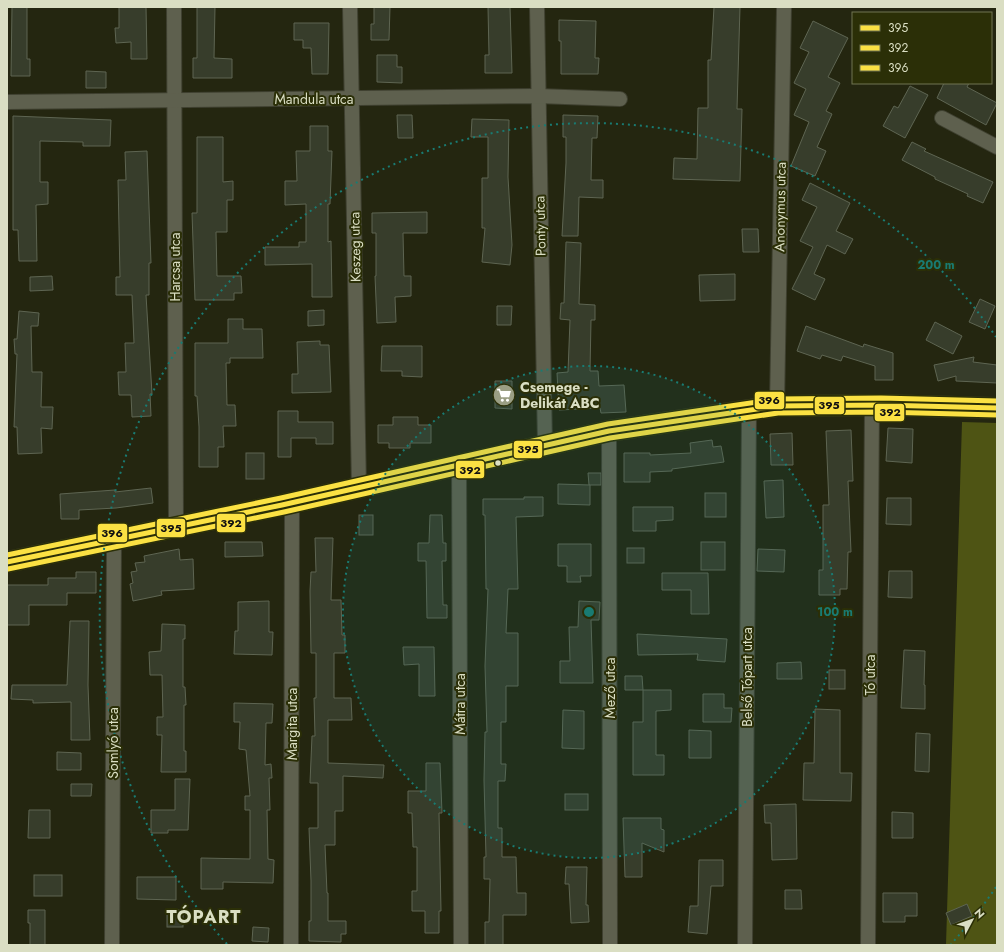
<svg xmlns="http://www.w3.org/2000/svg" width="1004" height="952" font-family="Jost,sans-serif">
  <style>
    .green { fill: #4e5414 }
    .building { fill: #373d2b; stroke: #5e6552 }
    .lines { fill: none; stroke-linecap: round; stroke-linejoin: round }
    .street-casing { stroke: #3f4030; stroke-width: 16 }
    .secondary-casing { stroke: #3f4030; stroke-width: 22 }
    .street { stroke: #5e604e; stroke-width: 14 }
    .secondary { stroke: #5e604e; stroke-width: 20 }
    .bus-1-casing { stroke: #2b2f07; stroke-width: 8 }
    .bus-2-casing { stroke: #2b2f07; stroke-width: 8 }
    .bus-3-casing { stroke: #2b2f07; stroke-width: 8 }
    .bus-1 { stroke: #fbe143; stroke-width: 5 }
    .bus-2 { stroke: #fbe143; stroke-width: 5 }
    .bus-3 { stroke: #fbe143; stroke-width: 5 }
    .ring { fill: none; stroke: #197b72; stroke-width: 2; stroke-dasharray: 2 4 }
    .bus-dot { fill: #dadec3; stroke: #2b2f07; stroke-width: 1.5 }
    .labels { text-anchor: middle; stroke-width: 4; stroke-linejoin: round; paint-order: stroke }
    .street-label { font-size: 14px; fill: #dadec3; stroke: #2b2f07 }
    .poi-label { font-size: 14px; font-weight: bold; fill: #dadec3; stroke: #2b2f07; text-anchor: start }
    .district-label { font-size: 18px; font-weight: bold; letter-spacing: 1px; fill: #dadec3; stroke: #2b2f07 }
    .centre { fill: #197b72; stroke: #2b2f07; stroke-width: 2 }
    .ring-label { font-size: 12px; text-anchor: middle; font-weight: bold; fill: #197b72; stroke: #2b2f07; stroke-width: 4; stroke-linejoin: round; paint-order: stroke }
    .line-badge { stroke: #2b2f07; stroke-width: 1.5 }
    .pale-badge-label { font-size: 11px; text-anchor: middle; font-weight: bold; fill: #111 }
  </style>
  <rect width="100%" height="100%" fill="#242610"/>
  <path class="green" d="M962 422 997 423V945H946Z"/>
  <g class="building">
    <path d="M12 7H27V59H30V76H11Z"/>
    <path d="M119 7H146L147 59H131V42L116 43 115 28H119Z"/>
    <path d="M197 7H215L214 58 232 59V78H193V58H197Z"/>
    <path d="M374 7H390L389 40H371V24H374Z"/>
    <path d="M488 7H510L512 73H485V55H489Z"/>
    <path d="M714 7H740L737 109H742L740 181 673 179 674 158 697 159 698 108H708V60H711Z"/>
    <path d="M559 20 596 21 595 58H599L598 74H561V41H559Z"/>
    <path d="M813 21 848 38 828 77 840 83 826 111 832 114 817 147 826 151 815 176 791 166 809 122 794 115 806 89 794 83 809 52 800 48Z"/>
    <path d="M294 23H329L328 74H312L311 48H303V40H294Z"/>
    <path d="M377 55H397V67H402V83L377 82Z"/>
    <path d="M86 71 106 72V88H86Z"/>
    <path d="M944 83H969L967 87 997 103 986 125 937 98Z"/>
    <path d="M910 86 928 95 905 138 883 126 894 106 898 108Z"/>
    <path d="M397 115H412L413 138H398Z"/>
    <path d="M563 115 598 116 597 138H592L591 180H603V198L579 197 578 236H562L566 163V137H563Z"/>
    <path d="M13 116 111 120 110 146H83V142L40 141V182H48V204L36 205 37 261H19L18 230H13Z"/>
    <path d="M472 119 509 120 508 177 512 245 510 265 482 262 485 228H482V178H488V137H471Z"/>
    <path d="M310 126H328V151H332L330 204H328V242L331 241 332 297H312V264L265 265V247H299V242H306V204L285 205V181H297L296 151H310Z"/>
    <path d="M197 137H223V182L233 181V200H227V232H216L217 276H241L242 293H234V300H195L192 213H197Z"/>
    <path d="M912 142 926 149 924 151 993 182 983 203 967 196 968 194 935 179V177L902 160Z"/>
    <path d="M147 151 151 263H149V295H146L152 394H150L151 416 132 417 131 395H119L118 372H126L125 343H134L132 295H116V277H120L118 180H126L125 152Z"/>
    <path d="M810 183 850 203 836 231 853 239 845 254 827 245 814 274 825 279 815 300 792 289 813 247 800 241 817 207 802 200Z"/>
    <path d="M427 212V233H403L404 276H411V296L395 297 396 322 377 323 375 276H376V233H372V213Z"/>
    <path d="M742 229H758L759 252H743Z"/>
    <path d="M566 242 581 243 579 304 595 305V320H591L590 371H598L599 386 624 385 626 412 601 413 600 408 559 410 557 373 568 372 570 320 560 319 561 303H564Z"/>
    <path d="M735 274V300L700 301 699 275Z"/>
    <path d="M52 276 53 290 30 291V277Z"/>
    <path d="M980 299 995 306 985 329 969 322Z"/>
    <path d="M497 306H512L511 325H497Z"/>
    <path d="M324 310V325L308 326V311Z"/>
    <path d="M19 311 39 313 38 326H31L32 372H42L41 407H53L52 429 41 428 42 453 18 454 17 427H14L17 354H15L14 339H17Z"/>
    <path d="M228 319H243V329H262L263 358H230V363H226L227 405H235L236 426H223L224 447H218V467H199V427L197 396H195V343H228Z"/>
    <path d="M935 322 962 336 953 354 926 340Z"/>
    <path d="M806 326 863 347 864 344 893 353V380H875V366L843 356 841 361 822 355 820 359 797 351Z"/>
    <path d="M320 341V345H329L331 392 292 393V374H298L297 342Z"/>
    <path d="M382 346H422V377L402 376V371H381Z"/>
    <path d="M974 357 973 362 997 365V383L956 381V376L938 381 934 365Z"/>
    <path d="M495 381H512V409L495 408Z"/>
    <path d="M278 411H298V422H333V444H316V438H291V457H278Z"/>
    <path d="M393 417H418V425H431V443H410V448H389V443H378V425H393Z"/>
    <path d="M888 428 913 429 912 463 886 461Z"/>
    <path d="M851 430 853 481H848L851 552H848L847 589H840V595H819V570H823V505H829L826 431Z"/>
    <path d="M792 433 793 465H771L770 434Z"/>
    <path d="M712 440 713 447 721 446 724 462 672 469V471L650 472V482H624V453H650V455L691 453 690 443Z"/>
    <rect x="246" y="453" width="18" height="26"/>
    <path d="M588 473H601V485H589Z"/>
    <path d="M783 480 784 517 766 518 764 481Z"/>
    <path d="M558 484 590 485V505L558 504Z"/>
    <path d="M151 488 153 503 116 508 79 510V519H61L60 494 115 490V492Z"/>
    <rect x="705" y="493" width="21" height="24"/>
    <path d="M524 497H543V516L516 517 518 589H508L506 633H518V686H506V722H501V764H506L505 781H498V828H502V857H516L517 893H526V915H503V945H485V922H489L490 879H484V857H486L484 780 485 732H487L485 666 488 589H486L485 515H483V499H524Z"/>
    <path d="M887 498H911V525L886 524Z"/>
    <path d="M633 507H673V520L656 521V531H633Z"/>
    <rect x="359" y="515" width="14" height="20"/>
    <path d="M430 515H442L443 543H446V561H442L443 605H447V618H427L426 561H418V543H429Z"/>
    <path d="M315 538H333L331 600H341L342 635H345V653H334V698H351L352 720H328V763L384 765 383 778 343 776V811H335V845H325L327 893H328V921H346V934H341V942L309 941V921H311V881L309 828H318V783H310L312 736H315L314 698H316V653H311L310 591 311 572H316Z"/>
    <path d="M225 542H262L263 556 225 557Z"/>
    <rect x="701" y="542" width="24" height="28"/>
    <path d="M558 544H591V576H580L581 582H567V566H558Z"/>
    <rect x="627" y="548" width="17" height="15"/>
    <path d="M179 549 180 560 193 559 194 589 161 591 162 595 133 601 130 584 133 583 131 572 137 571 135 563 145 562 144 556Z"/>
    <path d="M758 549 785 550 784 572 757 571Z"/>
    <path d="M889 571H912V598L888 597Z"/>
    <path d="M76 572H96V593H67V605H29V625H7V585H48V578H76Z"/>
    <path d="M662 573H708L709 614H691V590H662Z"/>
    <path d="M269 601V632H273L272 655 234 654 235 631H238V602Z"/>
    <path d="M579 601 600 602 599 620H591L593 683H560V661H570L569 627H578Z"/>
    <path d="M70 621H89L88 685 90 740H71V702L33 703V700L11 699 12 685H67Z"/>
    <path d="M162 624 185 625V639H183V687H185L186 705H184V751H186V772H161L162 735H157V717H163L162 675H150L149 652 161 651Z"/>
    <path d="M637 634 727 639 725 662 697 660 698 654 638 655Z"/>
    <path d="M403 647H434L435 696H419V664L404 665Z"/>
    <path d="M904 650 925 651 924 685H925V709L901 708Z"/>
    <path d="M801 662 802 679H777V663Z"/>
    <rect x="829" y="670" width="16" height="19"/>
    <path d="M625 676H642L643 690H625Z"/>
    <path d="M643 690H671V710L656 711V755H664V775H633V722H643Z"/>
    <path d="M703 694H724V708H732L731 722H703Z"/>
    <path d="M234 703 273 704 272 723H266L265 765 271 764 272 778H269L270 810H267L268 859 274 860 273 883 223 882V889H201V858L250 859V810H245V796H250L246 750 239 749 240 722H234Z"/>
    <path d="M815 709 840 710V773H852L851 801 803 800 804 763H814Z"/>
    <path d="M563 710 584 711V749L562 748Z"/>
    <path d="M689 730 711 731V758H689Z"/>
    <path d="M916 733 930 734 929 772 915 771Z"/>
    <path d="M57 752 81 753V770H57Z"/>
    <path d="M426 763H440L442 813H439L441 911H439V933H425V911H412V891H417V847H413L412 813H408V791H426Z"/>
    <path d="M175 779H190L188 830H168V833H151V810H175Z"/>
    <path d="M71 784H92L91 796H71Z"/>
    <rect x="565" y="794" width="23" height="16"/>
    <path d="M796 804 797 859 772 860 771 823H765L764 805Z"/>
    <path d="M29 810H50V838H28Z"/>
    <path d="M892 812 913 813V838H892Z"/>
    <path d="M623 818H661V829L664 830V852L642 843V877H625Z"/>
    <path d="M699 860H723V886H711L707 934 688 932 690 906H698Z"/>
    <path d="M566 867H587L586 905H588L589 922 571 923 569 884H565Z"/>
    <rect x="34" y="875" width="28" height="21"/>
    <path d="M137 877H176V900L137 899Z"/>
    <path d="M785 890H801L802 909H785Z"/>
    <path d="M883 893H917V916H905V922H883Z"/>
    <path d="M967 904 972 916 951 925 946 913Z"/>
    <path d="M28 910H45V945H30V923H28Z"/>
    <rect x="167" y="910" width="16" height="17"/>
    <path d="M253 927 269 928 268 942 252 941Z"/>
  </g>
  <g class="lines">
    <g class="street-casing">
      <g id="street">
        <path d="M174 7 176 528"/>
        <path d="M350 7 359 488"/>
        <path d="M537 7 545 445"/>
        <path d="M7 102 538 96 620 99"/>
        <path d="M942 118 997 147"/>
        <path d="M777 406 784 7"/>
        <path d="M609 431 610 945"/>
        <path d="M459 464 461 945"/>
        <path d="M112 945 114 541"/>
        <path d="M291 945 292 503"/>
        <path d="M745 945 749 410"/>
        <path d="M868 945 872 405"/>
      </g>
    </g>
    <g class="secondary-casing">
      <path id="secondary" d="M7 562 282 505 609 431 777 406 881 405 997 408"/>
    </g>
    <use href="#street" class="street"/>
    <use href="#secondary" class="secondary"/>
    <g class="bus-1-casing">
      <path id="bus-1" d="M7 562 282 505 609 431 777 406 881 405 997 408"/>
    </g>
    <g class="bus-2-casing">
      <path id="bus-2" d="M8 569 284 512 610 438 778 413 881 412 997 415"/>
    </g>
    <g class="bus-3-casing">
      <path id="bus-3" d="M7 555 281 498 608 424 777 399 881 398 997 401"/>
    </g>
    <use href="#bus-1" class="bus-1"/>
    <use href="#bus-2" class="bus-2"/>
    <use href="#bus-3" class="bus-3"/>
  </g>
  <circle cx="589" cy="612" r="246" fill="#197b72" fill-opacity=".12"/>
  <g class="ring">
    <circle cx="589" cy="612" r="246"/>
    <path d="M996 887A491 491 0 0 1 951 944M227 944A491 491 0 1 1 996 337"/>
  </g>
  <defs>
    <g id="supermarket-disc" transform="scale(1.15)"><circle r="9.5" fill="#9a9e84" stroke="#2b2f07"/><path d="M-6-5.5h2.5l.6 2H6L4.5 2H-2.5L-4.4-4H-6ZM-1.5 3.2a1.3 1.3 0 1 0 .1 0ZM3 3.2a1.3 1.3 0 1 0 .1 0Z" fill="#fff"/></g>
  </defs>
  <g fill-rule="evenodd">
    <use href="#supermarket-disc" x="504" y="395"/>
  </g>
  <circle class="bus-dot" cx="498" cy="463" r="3.5"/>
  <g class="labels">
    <g class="street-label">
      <text x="314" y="104">Mandula utca</text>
      <text transform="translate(780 207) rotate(-89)" y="5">Anonymus utca</text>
      <text transform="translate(540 226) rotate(-91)" y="5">Ponty utca</text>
      <text transform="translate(355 247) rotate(-91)" y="5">Keszeg utca</text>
      <text transform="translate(175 267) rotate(-90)" y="5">Harcsa utca</text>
      <text transform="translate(870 675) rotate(-90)" y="5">Tó utca</text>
      <text transform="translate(747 677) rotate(-90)" y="5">Belső Tópart utca</text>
      <text transform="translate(610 688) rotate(-90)" y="5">Mező utca</text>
      <text transform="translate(460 704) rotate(-90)" y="5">Mátra utca</text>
      <text transform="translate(292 724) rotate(-90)" y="5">Margita utca</text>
      <text transform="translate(113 743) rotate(-90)" y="5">Somlyó utca</text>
    </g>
    <g class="poi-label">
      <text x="520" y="392">Csemege -<tspan x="520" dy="16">Delikát ABC</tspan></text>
    </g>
    <g class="district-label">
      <text x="204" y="923">TÓPART</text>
    </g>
  </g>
  <circle cx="589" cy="612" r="6" class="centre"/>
  <g class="ring-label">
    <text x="936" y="269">200 m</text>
    <text x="835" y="616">100 m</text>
  </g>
  <g class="line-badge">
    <rect x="754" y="391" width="31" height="19" rx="4" fill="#fbe143"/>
    <rect x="814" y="396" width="31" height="19" rx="4" fill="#fbe143"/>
    <rect x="874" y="403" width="31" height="19" rx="4" fill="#fbe143"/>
    <rect x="513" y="440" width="30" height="19" rx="4" fill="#fbe143"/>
    <rect x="455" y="460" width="30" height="19" rx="4" fill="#fbe143"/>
    <rect x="216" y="513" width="30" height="20" rx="4" fill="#fbe143"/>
    <rect x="156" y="518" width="30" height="20" rx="4" fill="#fbe143"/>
    <rect x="97" y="523" width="31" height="20" rx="4" fill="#fbe143"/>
  </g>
  <g class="pale-badge-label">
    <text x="769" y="404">396</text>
    <text x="829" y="409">395</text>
    <text x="890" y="416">392</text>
    <text x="528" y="453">395</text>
    <text x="470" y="474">392</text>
    <text x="231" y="527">392</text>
    <text x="171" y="532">395</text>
    <text x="112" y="537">396</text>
  </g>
  <rect width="1004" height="952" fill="none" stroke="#dadec3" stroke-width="16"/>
  <rect x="852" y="12" width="140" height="72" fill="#2b2f07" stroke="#717552"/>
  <rect x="860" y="25" width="20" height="6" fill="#fbe143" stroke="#717552"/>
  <text x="888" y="32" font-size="12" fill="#dadec3">395</text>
  <rect x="860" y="45" width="20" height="6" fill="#fbe143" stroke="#717552"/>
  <text x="888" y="52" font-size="12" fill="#dadec3">392</text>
  <rect x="860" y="65" width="20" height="6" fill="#fbe143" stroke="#717552"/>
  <text x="888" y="72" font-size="12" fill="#dadec3">396</text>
  <g transform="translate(972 920) rotate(49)" stroke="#2b2f07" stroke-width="3" paint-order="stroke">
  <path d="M0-3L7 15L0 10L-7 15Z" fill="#dadec3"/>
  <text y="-6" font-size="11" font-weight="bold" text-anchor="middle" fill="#dadec3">N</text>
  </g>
</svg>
